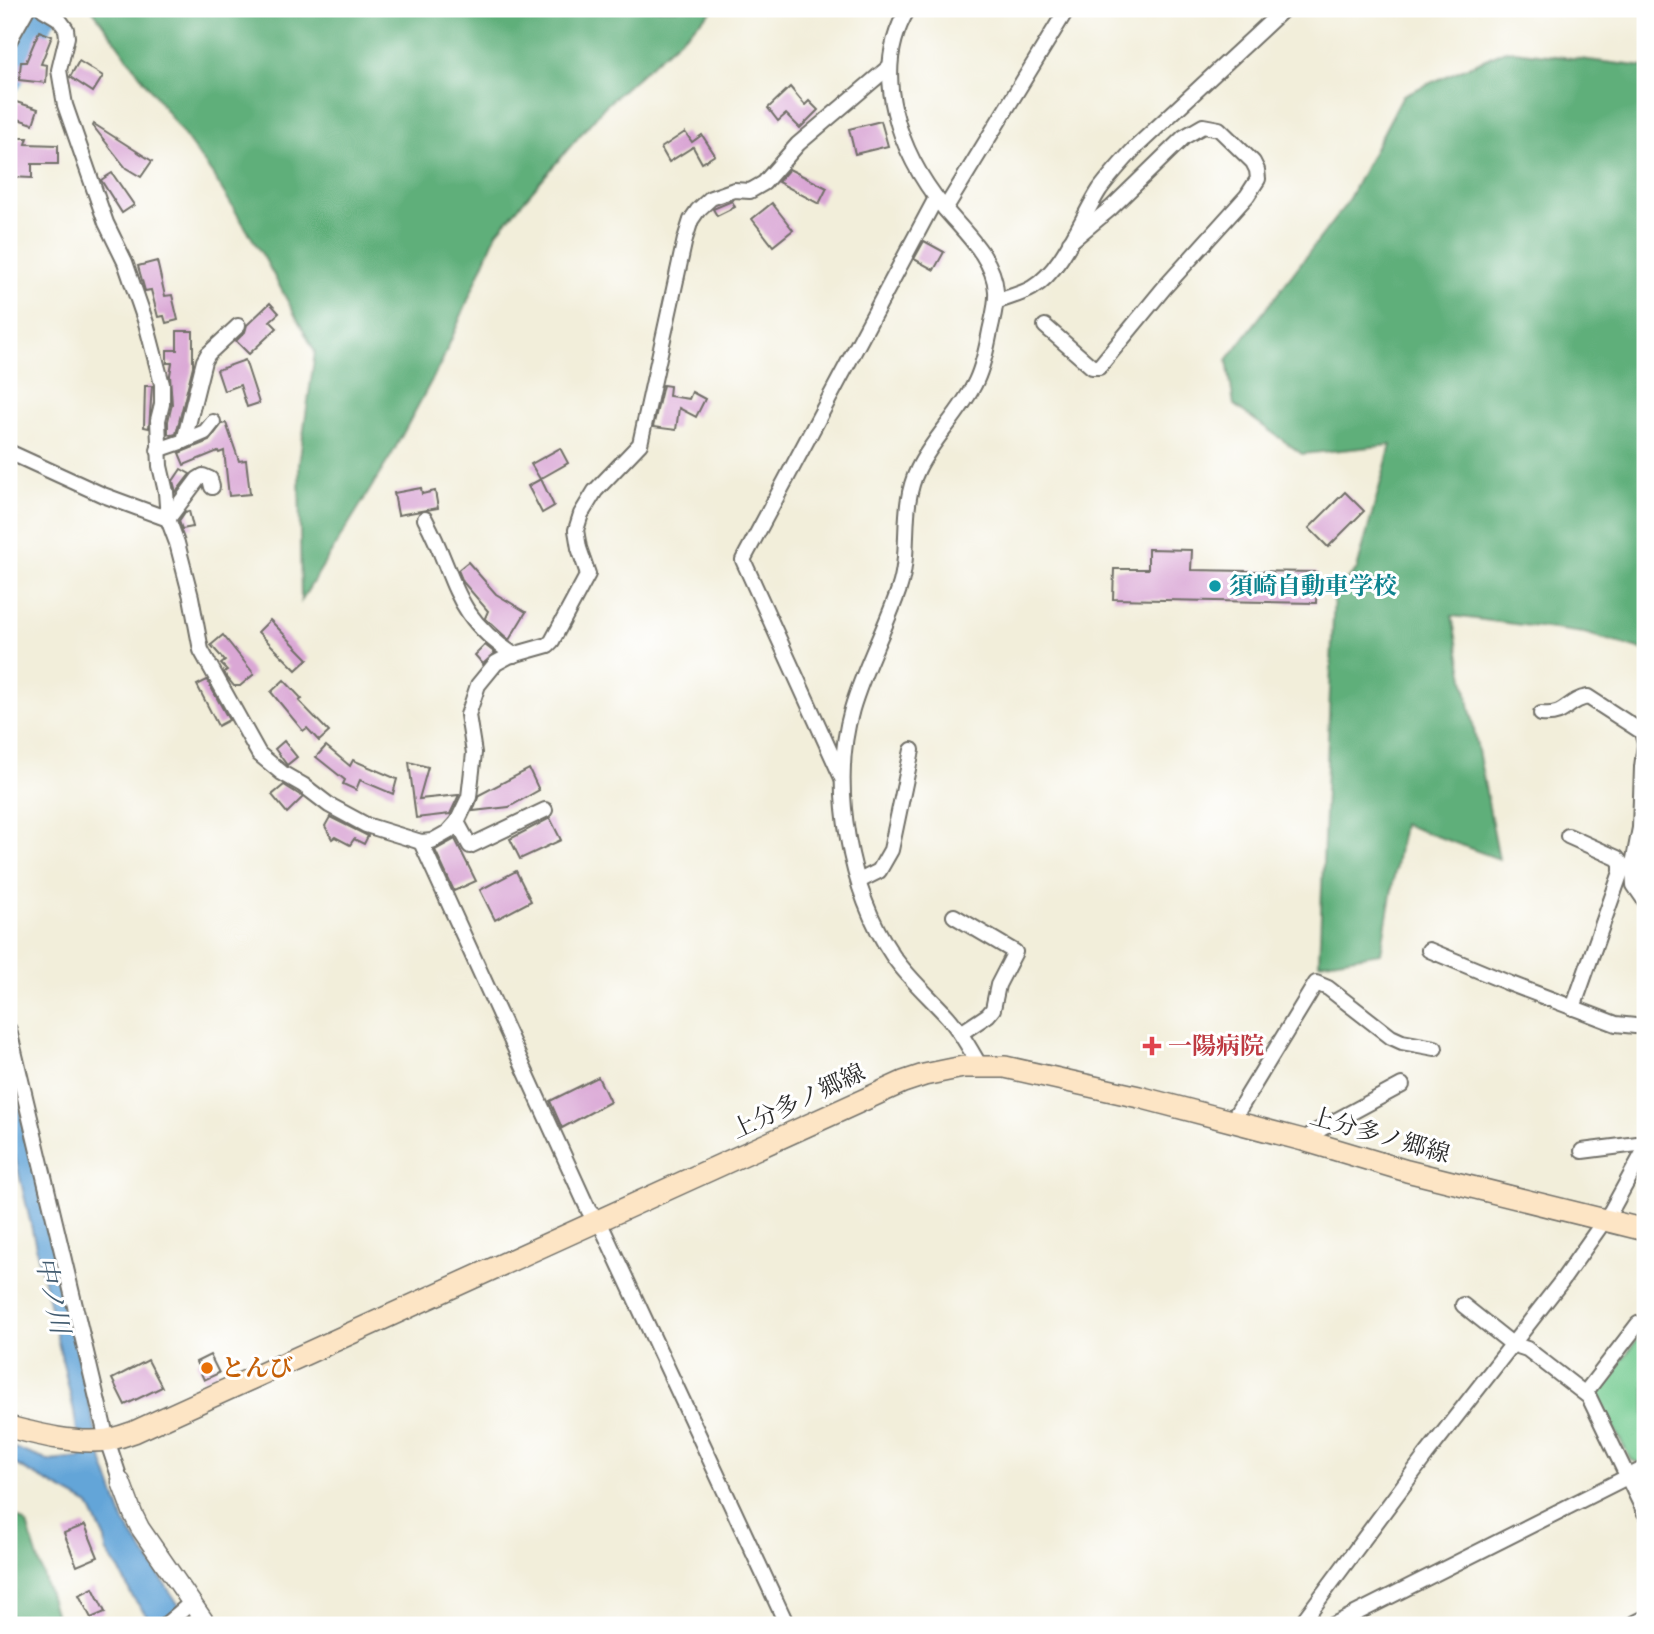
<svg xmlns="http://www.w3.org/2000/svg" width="1654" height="1634" font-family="'Old Standard TT','Noto Serif JP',serif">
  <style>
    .green { fill: #73cb90; stroke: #4f7b5e; stroke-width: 2 }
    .forest { fill: #5eaf7a; stroke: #446d52; stroke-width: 2 }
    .water { fill: #64a5d8; stroke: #486882; stroke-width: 2 }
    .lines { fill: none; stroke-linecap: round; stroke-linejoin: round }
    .river { stroke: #64a5d8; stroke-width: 28 }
    .building { fill: #daa7d5 }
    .minor-casing { stroke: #716f68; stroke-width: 18 }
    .tertiary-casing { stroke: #716f68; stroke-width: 21 }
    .secondary-casing { stroke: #716f68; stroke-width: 24 }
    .minor { stroke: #fff; stroke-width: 14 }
    .tertiary { stroke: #fff; stroke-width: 18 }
    .secondary { stroke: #fde5c5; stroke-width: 21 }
    .culture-dot { fill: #0f9aa8; stroke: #fff; stroke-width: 2.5 }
    .health-dot { fill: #e0444e; stroke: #fff; stroke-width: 2.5 }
    .food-dot { fill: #e8710a; stroke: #fff; stroke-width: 2.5 }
    .labels { text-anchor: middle; stroke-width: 6; stroke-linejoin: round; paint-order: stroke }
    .culture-label { font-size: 24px; font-weight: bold; fill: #0d838f; stroke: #fff; text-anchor: start }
    .health-label { font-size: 24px; font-weight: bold; fill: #be3a42; stroke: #fff; text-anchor: start }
    .street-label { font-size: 24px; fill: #2b2b2b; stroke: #fff }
    .food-label { font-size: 24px; font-weight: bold; fill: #c56008; stroke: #fff; text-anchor: start }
    .water-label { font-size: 26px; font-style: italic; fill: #425c70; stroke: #fff }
  </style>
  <rect width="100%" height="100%" fill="#fff"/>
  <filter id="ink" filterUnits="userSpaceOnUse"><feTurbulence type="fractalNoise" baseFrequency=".0143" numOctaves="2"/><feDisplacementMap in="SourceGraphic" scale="14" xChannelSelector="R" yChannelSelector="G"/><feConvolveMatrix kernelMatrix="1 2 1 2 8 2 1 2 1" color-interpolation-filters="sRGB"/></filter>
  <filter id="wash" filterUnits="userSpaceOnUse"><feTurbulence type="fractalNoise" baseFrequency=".00686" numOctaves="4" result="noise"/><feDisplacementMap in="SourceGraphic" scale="28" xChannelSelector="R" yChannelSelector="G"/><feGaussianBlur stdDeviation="1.57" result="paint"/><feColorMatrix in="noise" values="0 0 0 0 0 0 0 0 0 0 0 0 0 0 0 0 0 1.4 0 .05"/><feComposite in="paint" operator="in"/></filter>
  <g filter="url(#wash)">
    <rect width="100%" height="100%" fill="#f2eeda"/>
    <path class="green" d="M1645 1333V1460L1639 1463 1631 1460 1599 1400 1598 1393 1641 1334Z"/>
    <g class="forest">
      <path d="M92 9H714L604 107 497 232 442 361 392 454 301 601 299 464 315 352 265 259 213 175Z"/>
      <path d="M1506 50 1645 67V651L1584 633 1452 616 1499 859 1403 824 1381 953 1319 963 1334 592 1357 569 1391 445 1302 454 1234 405 1227 360 1346 204 1403 95Z"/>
      <path d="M9 1511 27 1524 57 1619 56 1625H9Z"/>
    </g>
    <path class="water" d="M9 1071H11L103 1462 124 1522 192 1625H154L132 1596 120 1571 106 1551 105 1539 89 1505 9 1461V1446L49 1461 81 1458 74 1411 9 1130Z"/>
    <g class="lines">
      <path class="river" d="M9 79 16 58 47 9"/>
    </g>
    <g id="blocks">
      <g class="building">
        <path d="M39 31 52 36 41 64 47 65 46 83 19 80 21 62H26Z"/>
        <path d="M79 61 103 76 93 92 70 77Z"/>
        <path d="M790 87 805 105 809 101 818 110 800 128 786 114 778 121 768 108Z"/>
        <path d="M13 101 38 109 33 124 9 116Z"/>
        <path d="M881 121 888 146 855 154 849 129Z"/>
        <path d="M94 124 152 161 141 177 126 168 93 126Z"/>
        <path d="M685 132 692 142 702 135 715 155 702 163 693 147 669 162 661 148Z"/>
        <path d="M9 138H28L26 144 58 145V164H32V178L9 177Z"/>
        <path d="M789 169 827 188 819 204 778 182Z"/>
        <path d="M112 173 134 205 122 213 101 180Z"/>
        <path d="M732 201 735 207 717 216 713 209Z"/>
        <path d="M772 203 793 230 773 246 752 219Z"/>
        <path d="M924 241 944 252 934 270 914 259Z"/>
        <path d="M157 261 165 296 172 295 178 320 166 323 164 316 158 317 151 290 145 291 138 266Z"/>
        <path d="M270 303 279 313 270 321 277 328 249 354 236 341 245 332 247 325Z"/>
        <path d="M177 331H193V366L176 434 172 435 168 434V421L172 404 170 375 172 363H167V350H177Z"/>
        <path d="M245 360 259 403 247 407 240 385 224 391 217 370Z"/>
        <path d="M663 385 670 386 669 396 689 399 692 392 705 399 696 417 679 408 676 430 653 427Z"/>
        <path d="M145 386H152L149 428 144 427Z"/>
        <path d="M226 423 239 461 246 460 250 494 229 496 224 451 219 453 218 451 184 465 179 453 209 441 222 424Z"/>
        <path d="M560 448 568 463 540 479 531 464Z"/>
        <path d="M181 469 190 474 176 492 173 481Z"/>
        <path d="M541 479 554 506 542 513 528 486Z"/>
        <path d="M421 488 422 494 435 491 438 508 398 515 394 493Z"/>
        <path d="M1345 492 1364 511 1328 547 1309 528Z"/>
        <path d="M189 511 193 527 182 529 179 521 185 512Z"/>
        <path d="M1148 549 1192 550 1191 570 1317 572 1316 603 1113 599 1114 569H1148Z"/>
        <path d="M468 562 496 594 526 612 509 640 485 618 488 611 463 582 458 570Z"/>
        <path d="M270 620 308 659 296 670 258 632Z"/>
        <path d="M223 635 254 674 240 686H234L226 676 224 672 227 670 221 664 225 661 211 645Z"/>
        <path d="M485 645 495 653 483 664 475 655Z"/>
        <path d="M207 680 229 720 218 726 197 685Z"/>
        <path d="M284 680 302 699 299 701 329 732 319 741 307 728 303 731 271 692Z"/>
        <path d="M284 741 297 757 287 765 275 749Z"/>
        <path d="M326 746 350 766 353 760 397 779 393 794 360 780 356 790 343 784 345 780 316 757Z"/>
        <path d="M409 762 428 767 419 799 459 795 450 814 416 818Z"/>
        <path d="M529 769 539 790 509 807 473 811 479 795Z"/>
        <path d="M284 785 303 797 287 813 272 795Z"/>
        <path d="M330 817 368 836 364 844 354 839 350 845 335 837 332 839 325 826Z"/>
        <path d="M550 818 561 840 520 859 510 839Z"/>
        <path d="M455 839 476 881 454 891 435 850Z"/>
        <path d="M516 871 531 901 495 920 480 890Z"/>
        <path d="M598 1077 610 1102 562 1128 550 1101Z"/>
        <path d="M210 1355 219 1373 204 1380 196 1362Z"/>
        <path d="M148 1360 162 1387 125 1405 112 1379Z"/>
        <path d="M85 1525 98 1557 77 1566 64 1533Z"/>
        <path d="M93 1588 105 1612 91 1618 79 1595Z"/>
      </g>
    </g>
  </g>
  <g filter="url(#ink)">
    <use href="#blocks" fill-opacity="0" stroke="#716f68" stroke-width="2"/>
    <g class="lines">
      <g class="minor-casing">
        <g id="minor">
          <path d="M43 9 58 18 66 29 67 37 59 70 65 105 106 223 125 262 146 323 162 384V404L158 420 160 466 166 492 168 519 177 543 191 597 201 650 259 754 282 773 303 785 329 805 366 825 421 842 432 841 448 832 457 822 469 797 474 753 468 715 478 685 496 663 509 656 548 645 552 641 588 574 579 548 576 530 581 514 595 491 640 444 685 239 691 220 698 210 711 198 734 190 750 191 764 183 798 144 889 67"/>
          <path d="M908 9C869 73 900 154 944 208 964 232 994 258 996 291 997 304 993 317 990 331 987 347 983 366 976 381 961 413 933 438 918 469 899 507 912 551 899 589 885 630 864 668 852 709 830 786 849 891 893 956 909 979 930 997 948 1017 961 1032 970 1049 980 1066"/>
          <path d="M9 41 27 9"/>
          <path d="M945 209 1067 9"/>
          <path d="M996 302C1008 297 1022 294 1032 288 1063 270 1081 218 1100 189 1111 174 1123 161 1136 147L1284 9"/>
          <path d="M1045 326 1092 367H1099L1164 288 1247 196 1258 179 1257 170 1253 162 1219 129 1203 126 1184 137 1111 208 1070 242"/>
          <path d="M184 441 205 432 213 422"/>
          <path d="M158 450 184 441 204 361 208 354 238 326"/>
          <path d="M9 452 103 495 168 519"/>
          <path d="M168 519 198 479 203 476 210 479 212 487"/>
          <path d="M425 519C457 578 451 614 514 655"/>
          <path d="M1541 714C1567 717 1566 700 1588 697L1642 732 1645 744"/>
          <path d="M1645 744 1642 767 1640 828 1633 864 1634 885 1645 901"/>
          <path d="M842 778 743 560 936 198"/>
          <path d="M457 822 470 846 545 810"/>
          <path d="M1568 836 1617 858 1621 863V872L1573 1008"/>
          <path d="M421 842 589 1211 599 1221 787 1625"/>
          <path d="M859 881 879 871 891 850 912 750"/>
          <path d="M954 916 1015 952 998 985 993 1009 988 1015 961 1033"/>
          <path d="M1429 950 1511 984 1616 1024 1645 1027"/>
          <path d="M9 1030 107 1440 121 1482"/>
          <path d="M1232 1121 1316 983 1328 988 1391 1037 1402 1042 1435 1048"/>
          <path d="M1303 1140 1315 1132 1402 1085"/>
          <path d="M1582 1151 1645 1143"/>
          <path d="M1463 1305 1512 1344 1527 1349 1589 1397 1645 1513"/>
          <path d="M1585 1393 1638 1324 1645 1321"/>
          <path d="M165 1625 192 1602"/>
          <path d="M1300 1625 1426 1455 1561 1282 1611 1211 1645 1149"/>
          <path d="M1333 1625 1645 1468"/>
          <path d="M1631 1625 1645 1618"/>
        </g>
      </g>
      <g class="tertiary-casing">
        <path id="tertiary" d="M121 1482 133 1514 140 1528 207 1625"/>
      </g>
      <g class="secondary-casing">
        <path id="secondary" d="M9 1427C40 1435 75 1444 108 1440 116 1438 126 1435 134 1432L903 1082 924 1075 963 1067H1005L1139 1097 1303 1140 1407 1171 1645 1230"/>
      </g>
      <use href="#minor" class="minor"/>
      <use href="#tertiary" class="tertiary"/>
      <use href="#secondary" class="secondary"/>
    </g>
  </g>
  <circle class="culture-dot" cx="1215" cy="586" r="7"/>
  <path class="health-dot" d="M1148.5 1035.5h7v7h7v7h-7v7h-7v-7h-7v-7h7z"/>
  <circle class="food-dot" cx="207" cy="1368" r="7"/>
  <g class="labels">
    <g class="culture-label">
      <text x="1229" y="594">須崎自動車学校</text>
    </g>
    <g class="health-label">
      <text x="1168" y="1054">一陽病院</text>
    </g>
    <g class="street-label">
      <text transform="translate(798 1101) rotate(-25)" y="8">上分多ノ郷線</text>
      <text transform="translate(1380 1135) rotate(16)" y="8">上分多ノ郷線</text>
    </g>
    <g class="food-label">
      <text x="221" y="1376">とんび</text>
    </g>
    <g class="water-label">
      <text transform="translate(53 1295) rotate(78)" y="9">中ノ川</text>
    </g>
  </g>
  <rect width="1654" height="1634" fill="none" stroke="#fff" stroke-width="35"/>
</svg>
